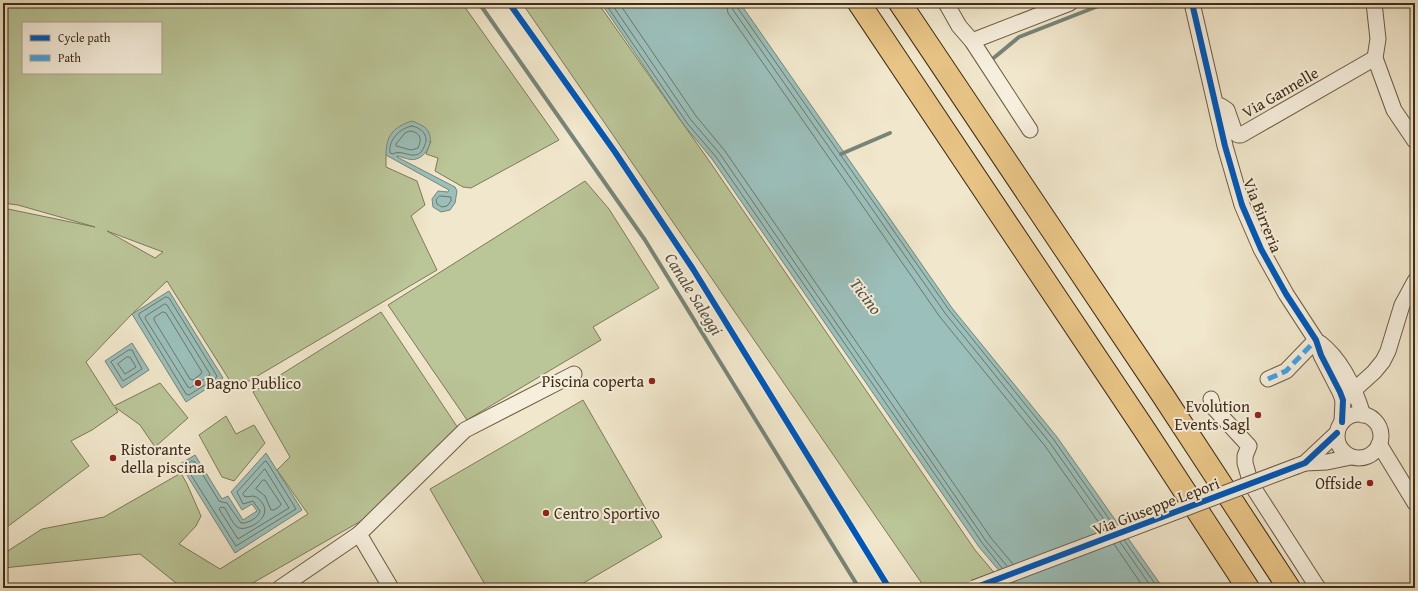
<svg xmlns="http://www.w3.org/2000/svg" width="1418" height="591" font-family="'Gentium Book Plus',serif">
  <style>
    .green { fill: #bac598; stroke: #7e7958; fill-rule: evenodd }
    .water { fill: #9bbfba; stroke: #778579 }
    .lines { fill: none; stroke-linecap: round; stroke-linejoin: round }
    .shore { stroke: #6e7668; stroke-width: 1 }
    .stream { stroke: #778579; stroke-width: 4 }
    .minor-casing { stroke: #6d5c44; stroke-width: 17 }
    .highway-casing { stroke: #412d17; stroke-width: 24 }
    .minor { stroke: #f6efde; stroke-width: 15 }
    .highway { stroke: #e8c486; stroke-width: 22 }
    .minor-bridge-casing { stroke: #6d5c44; stroke-width: 17; stroke-linecap: butt }
    .minor-bridge { stroke: #f6efde; stroke-width: 15 }
    .quiet { stroke: #3fa3ea; stroke-width: 5; stroke-dasharray: 10 5; stroke-linecap: butt }
    .cycleway-casing { stroke: #f6efde; stroke-width: 8 }
    .cycleway { stroke: #0057b8; stroke-width: 6 }
    .poi-dot { fill: #8f2418; stroke: #f6efde; stroke-width: 1.5 }
    .labels { text-anchor: middle; stroke-width: 4; stroke-linejoin: round; paint-order: stroke }
    .street-label { font-size: 16px; fill: #412d17; stroke: #f6efde }
    .poi-label { font-size: 16px; fill: #412d17; stroke: #f6efde; text-anchor: end }
    .water-label { font-size: 17px; font-style: italic; fill: #585240; stroke: #f6efde }
  </style>
  <rect width="100%" height="100%" fill="#f1e7cc"/>
  <filter id="stains"><feTurbulence type="fractalNoise" baseFrequency=".005" numOctaves="4"/><feColorMatrix values="0 0 0 0 .2 0 0 0 0 .09 0 0 0 0 .02 0 0 0 .5 -.17"/></filter>
  <radialGradient id="worn" r=".72"><stop offset=".6" stop-color="#630" stop-opacity="0"/><stop offset="1" stop-color="#630" stop-opacity=".3"/></radialGradient>
  <g class="green">
    <path d="M3 3H462L559 140 471 188 463 187 435 171 438 158 426 154 431 141 386 155V167L417 181 425 205 411 216 437 270 249 381H230L167 281 132 314 86 362 114 406 160 383 188 418 155 447 140 425 115 407 118 412 92 430 71 441 89 466 3 530V208L95 227 18 205 3 203ZM23 23H161V73H23ZM107 231 163 252 155 258Z"/>
    <path d="M522 3H598L712 165 975 550 1007 588H925Z"/>
    <path d="M585 181 609 209 659 288 593 327 601 340 467 420 388 305Z"/>
    <path d="M381 312 458 428 361 521 244 588 181 587 140 554 3 568V554L42 529 104 517 181 473 187 484 201 516 196 526 179 544 220 569 308 514 277 470 290 457 253 392Z"/>
    <path d="M583 400 662 537 575 588H487L430 489Z"/>
    <path d="M226 416 236 434 254 425 265 443 234 481 222 477 199 435Z"/>
  </g>
  <g class="water">
    <path d="M601 3H740L952 308 1057 437 1163 588H1014L979 547 712 159 684 125Z"/>
    <path d="M412 121C417 123 425 126 428 131 434 141 427 156 416 159 410 161 403 157 397 156V157L455 187 457 191 455 203 450 210 441 212 433 207 432 199 438 191 448 192 449 190 386 155C386 136 393 127 412 121Z"/>
    <path d="M169 291 223 378 186 402 132 314Z"/>
    <path d="M132 343 149 370 122 388 105 361Z"/>
    <path d="M266 453 302 510 235 553 180 464 195 455 222 499 228 496 243 520 257 511 252 504 242 510 231 492Z"/>
  </g>
  <g class="lines">
    <g class="shore">
      <path d="M605 3 687 123 716 157 983 544 1002 568"/>
      <path d="M611 3 691 120 720 154 986 541 1007 566"/>
      <path d="M619 3 696 116 725 151 991 538 1013 564"/>
      <path d="M726 3 728 13 940 317 1045 446 1104 530"/>
      <path d="M732 3 733 10 945 313 1050 443 1110 528"/>
      <path d="M737 3V7L949 310 1054 440 1114 526"/>
      <path d="M412 126C417 127 423 130 425 135 427 140 426 142 424 147 417 164 403 148 393 154L390 153C388 140 400 128 412 126Z"/>
      <path d="M411 131C421 133 422 139 418 148L411 150 396 146V144L405 133Z"/>
      <path d="M440 196 451 197V201L447 206 442 207 437 204 436 200Z"/>
      <path d="M166 297 169 298 217 376 216 378 189 395 186 394 139 316V314Z"/>
      <path d="M165 304 167 305 210 374 209 376 190 388 188 387 145 318 146 316Z"/>
      <path d="M163 312 166 313 202 372 201 374 193 380 190 379 154 320V318Z"/>
      <path d="M129 350H132L142 369 123 381 111 362Z"/>
      <path d="M127 357H130L136 367 125 374 118 364Z"/>
      <path d="M192 461 195 462 219 501 222 502 227 503 241 523C248 524 259 517 260 511L253 501 243 504 237 492 265 461 267 462 296 509 236 546 186 467 187 465Z"/>
      <path d="M265 469 289 508 238 539 219 509 221 507 225 508C228 514 232 522 237 527 245 533 272 519 263 504 260 500 258 497 253 496L245 497 243 494Z"/>
      <path d="M263 480H265L281 504 280 506 274 510H271L265 496 256 489Z"/>
      <path d="M1124 540 1158 588"/>
      <path d="M1120 542 1152 588"/>
      <path d="M1114 544 1144 588"/>
    </g>
    <g class="stream">
      <path d="M479 3 645 240 859 588"/>
      <path d="M990 61 1019 37 1106 3"/>
      <path d="M841 154 890 133"/>
    </g>
    <g class="minor-casing">
      <g id="minor">
        <path d="M946 3 959 26 972 41 1030 130"/>
        <path d="M1192 3 1225 146 1242 205 1261 249 1286 294 1316 340 1321 355 1340 392 1343 400 1342 422"/>
        <path d="M1374 3 1378 39 1375 58 1394 110 1415 141"/>
        <path d="M972 41 1070 3"/>
        <path d="M1221 106 1227 110 1235 133 1238 135H1241L1375 58"/>
        <path d="M1320 343C1342 360 1355 389 1363 415"/>
        <path d="M1268 379 1286 371 1316 340"/>
        <path d="M1211 399 1213 407 1249 446 1245 456V463L1251 484 1318 588"/>
        <path d="M1343 400 1374 372 1383 361 1388 351 1402 305 1415 281"/>
        <circle cx="1359" cy="436" r="22"/>
        <path d="M1379 444 1415 503"/>
        <path d="M1305 463 1327 462 1351 457"/>
        <path d="M1297 466 1305 463 1337 433"/>
        <path d="M359 534 465 430 574 374"/>
        <path d="M280 588 359 534 391 588"/>
      </g>
    </g>
    <g class="highway-casing">
      <g id="highway">
        <path d="M859 3 1146 432 1248 588"/>
        <path d="M900 3 1162 394 1289 588"/>
      </g>
    </g>
    <use href="#minor" class="minor"/>
    <use href="#highway" class="highway"/>
    <g class="minor-bridge-casing">
      <path id="minor-bridge" d="M974 588 1297 466"/>
    </g>
    <use href="#minor-bridge" class="minor-bridge"/>
    <path class="quiet" d="M1268 379 1286 371 1316 340"/>
    <g class="cycleway-casing">
      <g id="cycleway">
        <path d="M509 3 615 152 693 269 889 588"/>
        <path d="M1192 3 1225 146 1242 205 1261 249 1286 294 1316 340 1321 355 1340 392 1343 400 1342 422"/>
        <path d="M974 588 1297 466 1305 463 1337 433"/>
      </g>
    </g>
    <use href="#cycleway" class="cycleway"/>
  </g>
  <g class="poi-dot">
    <circle cx="652" cy="381" r="4"/>
    <circle cx="198" cy="383" r="4"/>
    <circle cx="1258" cy="415" r="4"/>
    <circle cx="113" cy="458" r="4"/>
    <circle cx="1370" cy="483" r="4"/>
    <circle cx="546" cy="513" r="4"/>
  </g>
  <g class="labels">
    <g class="street-label">
      <text transform="translate(1280 92) rotate(-30)" y="6">Via Gannelle</text>
      <text transform="translate(1263 215) rotate(68)" y="6">Via Birreria</text>
      <text transform="translate(1156 506) rotate(-21)" y="6">Via Giuseppe Lepori</text>
    </g>
    <g class="poi-label">
      <text x="644" y="387">Piscina coperta</text>
      <text x="206" y="389" text-anchor="start">Bagno Publico</text>
      <text x="1250" y="412">Evolution<tspan x="1250" dy="18">Events Sagl</tspan></text>
      <text x="121" y="455" text-anchor="start">Ristorante<tspan x="121" dy="18">della piscina</tspan></text>
      <text x="1362" y="489">Offside</text>
      <text x="554" y="519" text-anchor="start">Centro Sportivo</text>
    </g>
    <g class="water-label">
      <text transform="translate(694 294) rotate(58)" y="6">Canale Saleggi</text>
      <text transform="translate(866 296) rotate(53)" y="6">Ticino</text>
    </g>
  </g>
  <rect width="1418" height="591" fill="none" stroke="#f1e7cc" stroke-width="16"/>
  <rect x="4" y="4" width="1410" height="583" fill="none" stroke="#412d17" stroke-width="2"/>
  <rect x="8" y="8" width="1402" height="575" fill="none" stroke="#412d17"/>
  <rect x="22" y="22" width="140" height="52" fill="#f6efde" stroke="#aea18e"/>
  <rect x="30" y="35" width="20" height="6" fill="#0057b8" stroke="#aea18e"/>
  <text x="58" y="42" font-size="12" fill="#412d17">Cycle path</text>
  <rect x="30" y="55" width="20" height="6" fill="#3fa3ea" stroke="#aea18e"/>
  <text x="58" y="62" font-size="12" fill="#412d17">Path</text>
  <rect width="100%" height="100%" filter="url(#stains)"/>
  <rect width="100%" height="100%" fill="url(#worn)"/>
</svg>
